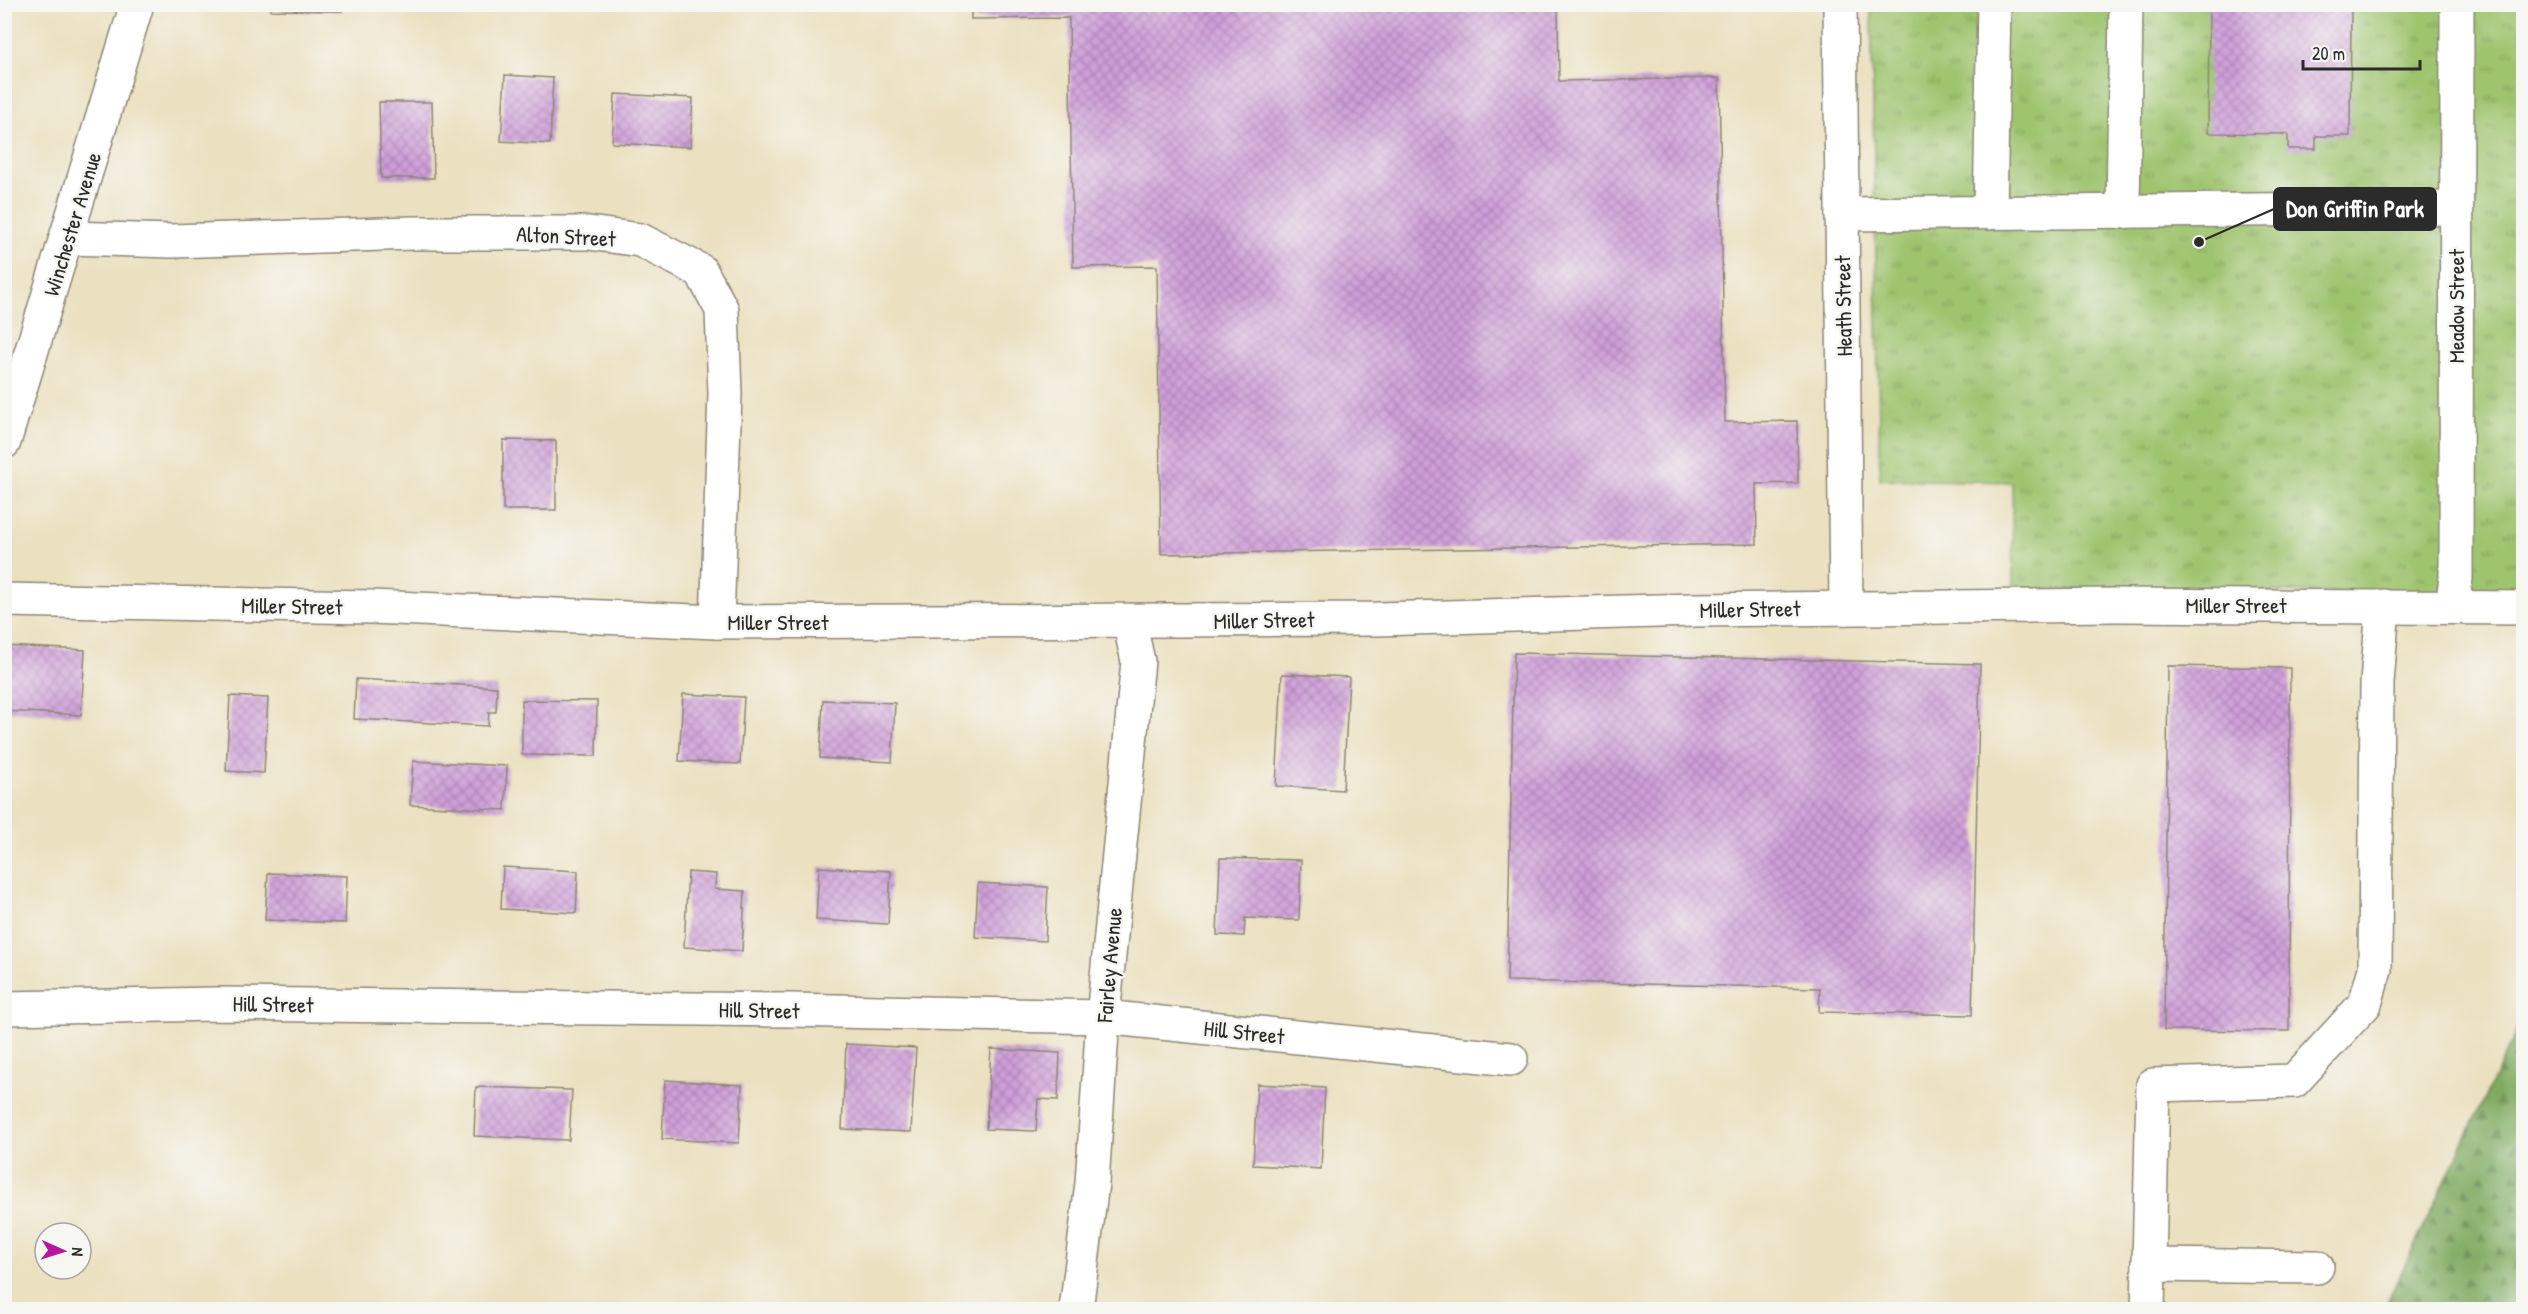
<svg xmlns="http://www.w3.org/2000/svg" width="2528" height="1314" font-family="'Patrick Hand',sans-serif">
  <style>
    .forest { fill: url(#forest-firs); stroke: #556a46; stroke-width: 1.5 }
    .park { fill: url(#park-tufts); stroke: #65784c; stroke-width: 1.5 }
    .building { fill: url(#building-cross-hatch) }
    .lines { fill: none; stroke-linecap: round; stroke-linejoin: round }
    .minor-casing { stroke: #8b8675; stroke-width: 36 }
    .minor { stroke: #fff; stroke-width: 33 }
    .labels { text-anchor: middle; stroke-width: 5; stroke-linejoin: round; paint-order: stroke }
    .street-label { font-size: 22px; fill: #2b2b2b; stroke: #f6f6f2 }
    .leader { fill: none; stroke: #2b2b2b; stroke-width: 2 }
    .callout-dot { fill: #2b2b2b; stroke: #f6f6f2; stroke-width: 2 }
    .callout { fill: #2b2b2b; stroke: #2b2b2b; stroke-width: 2 }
    .callout-label { font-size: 24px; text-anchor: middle; font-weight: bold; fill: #fff }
  </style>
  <defs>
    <pattern id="forest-firs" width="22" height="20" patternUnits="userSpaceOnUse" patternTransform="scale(1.5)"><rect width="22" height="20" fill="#7faa61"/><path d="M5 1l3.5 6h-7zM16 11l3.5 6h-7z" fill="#688b50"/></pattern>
    <pattern id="park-tufts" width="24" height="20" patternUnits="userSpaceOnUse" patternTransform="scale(1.5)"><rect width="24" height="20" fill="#9fc46e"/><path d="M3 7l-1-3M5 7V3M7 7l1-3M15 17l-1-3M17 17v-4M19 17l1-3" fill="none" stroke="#829f5b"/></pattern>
    <pattern id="building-cross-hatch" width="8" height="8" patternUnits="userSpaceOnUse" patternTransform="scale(1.5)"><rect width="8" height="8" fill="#d09fda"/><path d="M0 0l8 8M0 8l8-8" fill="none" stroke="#a982b1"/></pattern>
  </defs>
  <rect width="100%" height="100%" fill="#f6f6f2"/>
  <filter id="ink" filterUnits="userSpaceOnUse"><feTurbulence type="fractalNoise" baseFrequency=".0167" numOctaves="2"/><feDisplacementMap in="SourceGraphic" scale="12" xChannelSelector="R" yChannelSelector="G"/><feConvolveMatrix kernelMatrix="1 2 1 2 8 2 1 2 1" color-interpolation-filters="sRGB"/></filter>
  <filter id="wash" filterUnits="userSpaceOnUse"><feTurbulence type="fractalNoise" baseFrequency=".008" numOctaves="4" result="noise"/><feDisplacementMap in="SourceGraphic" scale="24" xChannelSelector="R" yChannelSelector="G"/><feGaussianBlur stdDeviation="1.35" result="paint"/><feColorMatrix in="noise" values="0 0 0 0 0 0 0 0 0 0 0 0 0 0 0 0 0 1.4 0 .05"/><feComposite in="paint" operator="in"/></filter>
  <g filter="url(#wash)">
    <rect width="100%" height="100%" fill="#ebe0bf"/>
    <path class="forest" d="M2523 1017V1309H2384Z"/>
    <path class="park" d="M1871 5H2523V594L2013 590 2012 482 1880 479Z"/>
    <g id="blocks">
      <g class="building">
        <path d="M271 4H342V11L271 10Z"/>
        <path d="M2209 4H2351L2350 136H2316V149H2288V134L2208 133Z"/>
        <path d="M971 5H1558L1559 81 1719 78 1725 422 1797 421 1798 483 1756 484 1757 544 1161 554 1157 266 1073 267 1069 18 971 19Z"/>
        <path d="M505 75 553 78 550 144 501 141Z"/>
        <path d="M615 94 693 98 690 147 612 143Z"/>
        <path d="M379 102H432L434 178H381Z"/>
        <path d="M503 440 556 441V510H503Z"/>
        <path d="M5 646 85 650 81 715 4 711Z"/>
        <path d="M1514 653 1980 664 1972 1015 1819 1012 1820 988 1507 981Z"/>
        <path d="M2168 666 2290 668 2289 1031 2164 1030Z"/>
        <path d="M1282 674 1349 677 1343 790 1276 786Z"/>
        <path d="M356 679 497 687 496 712H489L488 726 354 719Z"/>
        <path d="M683 694 744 697 740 764 679 761Z"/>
        <path d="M230 696 268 698 264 773 226 771Z"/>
        <path d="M522 700 597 701 596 756 522 755Z"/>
        <path d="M823 700 895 703 892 762 820 758Z"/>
        <path d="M413 761 507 766 505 810 410 805Z"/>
        <path d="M1220 858 1301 860 1299 920 1245 918 1244 936 1217 935Z"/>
        <path d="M503 867 578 871 576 913 501 909Z"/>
        <path d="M819 867 891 871 888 924 816 920Z"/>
        <path d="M688 872 716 874 715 889 745 891 742 951 684 947Z"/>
        <path d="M268 873 347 876 345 923 265 920Z"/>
        <path d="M978 883 1048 887 1045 941 975 937Z"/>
        <path d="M846 1044 916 1048 911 1132 842 1129Z"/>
        <path d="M991 1049 1060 1053 1058 1100 1038 1099 1036 1131 986 1129Z"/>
        <path d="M665 1080 742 1085 739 1143 662 1139Z"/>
        <path d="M1257 1084 1325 1088 1321 1169 1253 1165Z"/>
        <path d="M476 1087 572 1090 569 1140 474 1136Z"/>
      </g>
    </g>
  </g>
  <g filter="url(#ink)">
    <use href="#blocks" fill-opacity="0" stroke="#8b8675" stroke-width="1.5"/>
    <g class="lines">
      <g class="minor-casing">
        <g id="minor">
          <path d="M1840 4 1846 608"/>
          <path d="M2123 212 2126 4"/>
          <path d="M1990 213 1994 4"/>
          <path d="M1842 214 2456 208"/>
          <path d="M68 238 172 241 413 233H589L640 240 701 271 722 310 725 394 717 622"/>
          <path d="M4 442 137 4"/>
          <path d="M4 600 371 607 717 622 1377 619 1694 610 2116 605 2524 608"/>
          <path d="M2452 607 2456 578 2457 4"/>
          <path d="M4 1008 217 1004 790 1010 1103 1017 1511 1059"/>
          <path d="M2149 1265 2317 1267"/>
          <path d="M1076 1310 1092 1183 1103 1017 1138 661 1129 621"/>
          <path d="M2148 1310 2153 1085 2294 1081 2365 1004 2375 969 2377 683 2383 606"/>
        </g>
      </g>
      <use href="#minor" class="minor"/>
    </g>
  </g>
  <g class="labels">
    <g class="street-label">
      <text transform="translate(72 224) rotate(-73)" y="8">Winchester Avenue</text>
      <text transform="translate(566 236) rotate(3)" y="8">Alton Street</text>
      <text transform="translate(1843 306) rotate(-91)" y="8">Heath Street</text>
      <text transform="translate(2456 306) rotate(-90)" y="8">Meadow Street</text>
      <text x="2236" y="613">Miller Street</text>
      <text transform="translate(292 606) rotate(1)" y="8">Miller Street</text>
      <text transform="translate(1750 609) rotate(-1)" y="8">Miller Street</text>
      <text transform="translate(1264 620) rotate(-1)" y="8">Miller Street</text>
      <text x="778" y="630">Miller Street</text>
      <text transform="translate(1109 965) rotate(-85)" y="8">Fairley Avenue</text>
      <text transform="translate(273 1004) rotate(1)" y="8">Hill Street</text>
      <text transform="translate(759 1010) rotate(1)" y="8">Hill Street</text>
      <text transform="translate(1244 1032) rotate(6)" y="8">Hill Street</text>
    </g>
  </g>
  <path class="leader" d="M2199 242L2274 209"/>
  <circle class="callout-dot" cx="2199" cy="242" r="6"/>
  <rect class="callout" x="2274" y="188" width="162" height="42" rx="6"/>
  <g class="callout-label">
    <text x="2355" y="217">Don Griffin Park</text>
  </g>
  <rect width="2528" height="1314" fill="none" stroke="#f6f6f2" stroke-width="24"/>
  <g transform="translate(63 1251) rotate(93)"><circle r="28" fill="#f6f6f2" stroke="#a5a5a2" stroke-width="1.5"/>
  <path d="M0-4.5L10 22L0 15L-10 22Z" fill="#b5179e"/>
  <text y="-9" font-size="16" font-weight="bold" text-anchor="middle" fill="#2b2b2b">N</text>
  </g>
  <path d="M2303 60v9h117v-9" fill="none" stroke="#2b2b2b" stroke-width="3"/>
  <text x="2312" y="60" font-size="18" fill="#2b2b2b" stroke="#f6f6f2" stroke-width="4.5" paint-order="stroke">20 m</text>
</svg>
